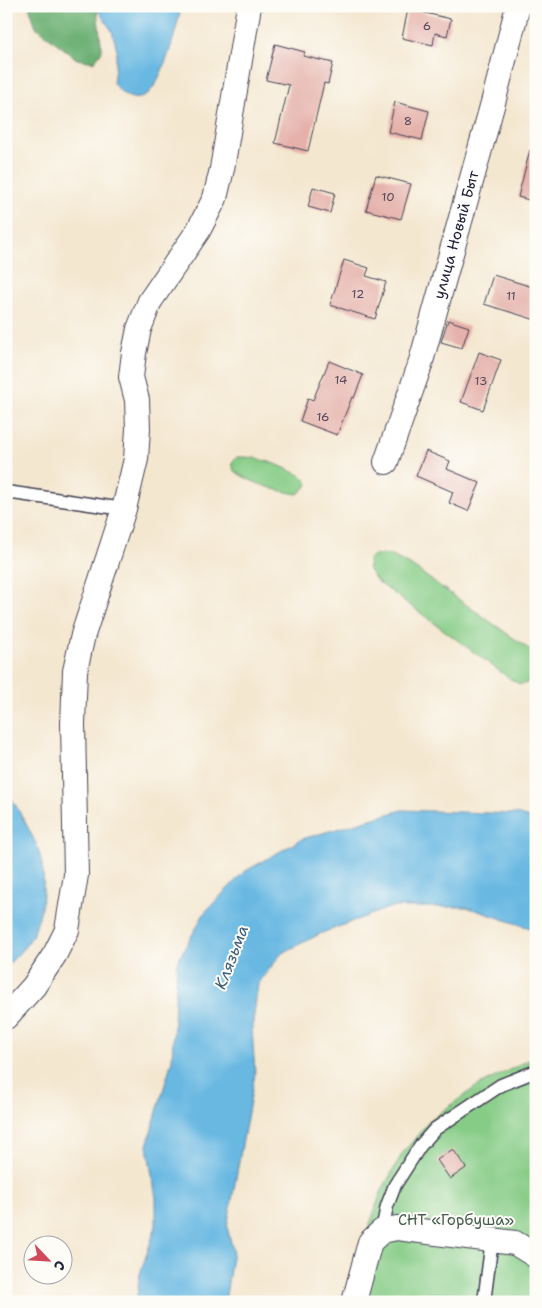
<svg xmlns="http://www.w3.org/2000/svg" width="542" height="1308" font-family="'Shantell Sans',sans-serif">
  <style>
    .green { fill: #86cc86; stroke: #547760 }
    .forest { fill: #6cb073; stroke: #476957 }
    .water { fill: #67b8e2; stroke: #446d8e }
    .building { fill: #e5b1aa }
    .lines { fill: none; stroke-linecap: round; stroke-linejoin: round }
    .service-casing { stroke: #424051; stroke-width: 15 }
    .minor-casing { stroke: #424051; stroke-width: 26 }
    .service { stroke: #fff; stroke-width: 12 }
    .minor { stroke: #fff; stroke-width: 24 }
    .labels { text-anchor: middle; stroke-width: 4; stroke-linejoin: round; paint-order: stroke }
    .number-label { font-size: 12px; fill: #534657 }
    .street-label { font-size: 15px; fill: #22223b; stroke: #fdfcf7 }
    .park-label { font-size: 15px; fill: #455e55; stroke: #fdfcf7 }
    .water-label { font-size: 16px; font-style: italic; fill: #3e5e7e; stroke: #fdfcf7 }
  </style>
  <rect width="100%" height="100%" fill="#fdfcf7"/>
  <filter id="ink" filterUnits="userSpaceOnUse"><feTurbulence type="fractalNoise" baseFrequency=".02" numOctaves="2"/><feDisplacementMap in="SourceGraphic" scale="10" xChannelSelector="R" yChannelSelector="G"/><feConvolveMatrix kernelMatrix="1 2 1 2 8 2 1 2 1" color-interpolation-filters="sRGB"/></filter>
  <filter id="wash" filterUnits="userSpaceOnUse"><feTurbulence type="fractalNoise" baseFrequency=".0096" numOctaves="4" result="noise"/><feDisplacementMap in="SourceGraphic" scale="20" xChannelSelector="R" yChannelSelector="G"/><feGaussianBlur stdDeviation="1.12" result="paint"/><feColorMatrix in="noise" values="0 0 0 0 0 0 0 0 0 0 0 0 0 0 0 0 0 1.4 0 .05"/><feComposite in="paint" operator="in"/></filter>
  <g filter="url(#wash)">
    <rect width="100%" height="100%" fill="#f4e7d0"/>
    <g class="green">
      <path d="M237 457C261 456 281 466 302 476L306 480 308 485 298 494C276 491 252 483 234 471L232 462Z"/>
      <path d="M373 555H390L410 565 536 654C536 672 540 679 521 685L509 678 377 581 369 570 368 560Z"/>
      <path d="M536 1059V1302H343L381 1192 402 1154 430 1120 476 1087 529 1060Z"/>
    </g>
    <path class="forest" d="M29 6H95L97 10 102 51 94 62 77 59 36 27Z"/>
    <g class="water">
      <path d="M95 6H181C178 26 161 90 143 97 130 102 120 92 113 83L117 50 112 31Z"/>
      <path d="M6 789C16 806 35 837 40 855 47 881 43 914 31 938 25 948 14 958 6 967Z"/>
      <path d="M402 810 516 814 536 820V930L466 907H391L322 933 282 953 258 984 252 1029 255 1074 227 1227 233 1250 225 1302H136L140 1274 156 1226V1198L147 1146 172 1060 177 962 205 912 244 872 302 839Z"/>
    </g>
    <g id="blocks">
      <g class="building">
        <path d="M408 9 451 19 447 36 435 33 433 45 402 38Z"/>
        <path d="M275 44 305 52 303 56 333 63 328 84 324 83 308 151 275 143 289 85 266 80Z"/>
        <path d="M395 102 429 111 422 140 388 132Z"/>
        <path d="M530 150 536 151V202L518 197Z"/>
        <path d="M376 175 411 184 401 219 366 210Z"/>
        <path d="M313 187 335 193 330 213 308 207Z"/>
        <path d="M344 260 369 268 366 276 386 282 375 319 330 305Z"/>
        <path d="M493 275 536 288V320L484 304Z"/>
        <path d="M448 320 469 327 462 348 441 342Z"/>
        <path d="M479 352 501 360 483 410 461 402Z"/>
        <path d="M329 361 363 375 354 398 352 397 337 435 300 421 308 398 313 400Z"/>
        <path d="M426 451 450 461 447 469 480 483 468 511 449 503 453 492 416 476Z"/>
        <path d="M453 1149 466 1168 450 1179 437 1160Z"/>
      </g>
    </g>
  </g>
  <g filter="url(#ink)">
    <use href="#blocks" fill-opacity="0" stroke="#424051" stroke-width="1"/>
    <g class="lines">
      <g class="service-casing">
        <g id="service">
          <path d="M6 492 124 509"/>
          <path d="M382 1231 387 1206 395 1185 420 1146 435 1129 501 1085 536 1071"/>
          <path d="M484 1302 492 1240"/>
        </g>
      </g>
      <g class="minor-casing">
        <g id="minor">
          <path id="s1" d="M386 462 420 365 494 99 518 6"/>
          <path d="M6 1017 34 986 55 954 67 930 76 875 73 724 75 671 83 635 124 509 136 459 138 429 137 400 131 377 134 353 139 329 150 301 198 231 215 198 222 169 249 6"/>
          <path d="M354 1302 370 1242 382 1231 397 1228 515 1243 536 1256"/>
        </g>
      </g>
      <use href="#service" class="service"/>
      <use href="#minor" class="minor"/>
    </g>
  </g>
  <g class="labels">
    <g class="number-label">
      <text x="427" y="30">6</text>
      <text x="408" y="125">8</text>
      <text x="388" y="201">10</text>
      <text x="358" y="298">12</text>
      <text x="511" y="300">11</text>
      <text x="341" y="384">14</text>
      <text x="481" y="385">13</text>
      <text x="323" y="421">16</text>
    </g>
    <g class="street-label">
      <text dy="5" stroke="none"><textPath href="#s1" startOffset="238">улица Новый Быт</textPath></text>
    </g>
    <g class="park-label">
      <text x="456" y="1225">СНТ «Горбуша»</text>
    </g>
    <g class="water-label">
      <text transform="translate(231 957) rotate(-69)" y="6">Клязьма</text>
    </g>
  </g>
  <rect width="542" height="1308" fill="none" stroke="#fdfcf7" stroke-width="25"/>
  <g transform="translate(48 1260) rotate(115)"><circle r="24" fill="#fdfcf7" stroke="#a5a5ac"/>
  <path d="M0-4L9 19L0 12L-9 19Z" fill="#d1495b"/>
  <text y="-8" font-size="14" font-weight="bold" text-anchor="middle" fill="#22223b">С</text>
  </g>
</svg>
